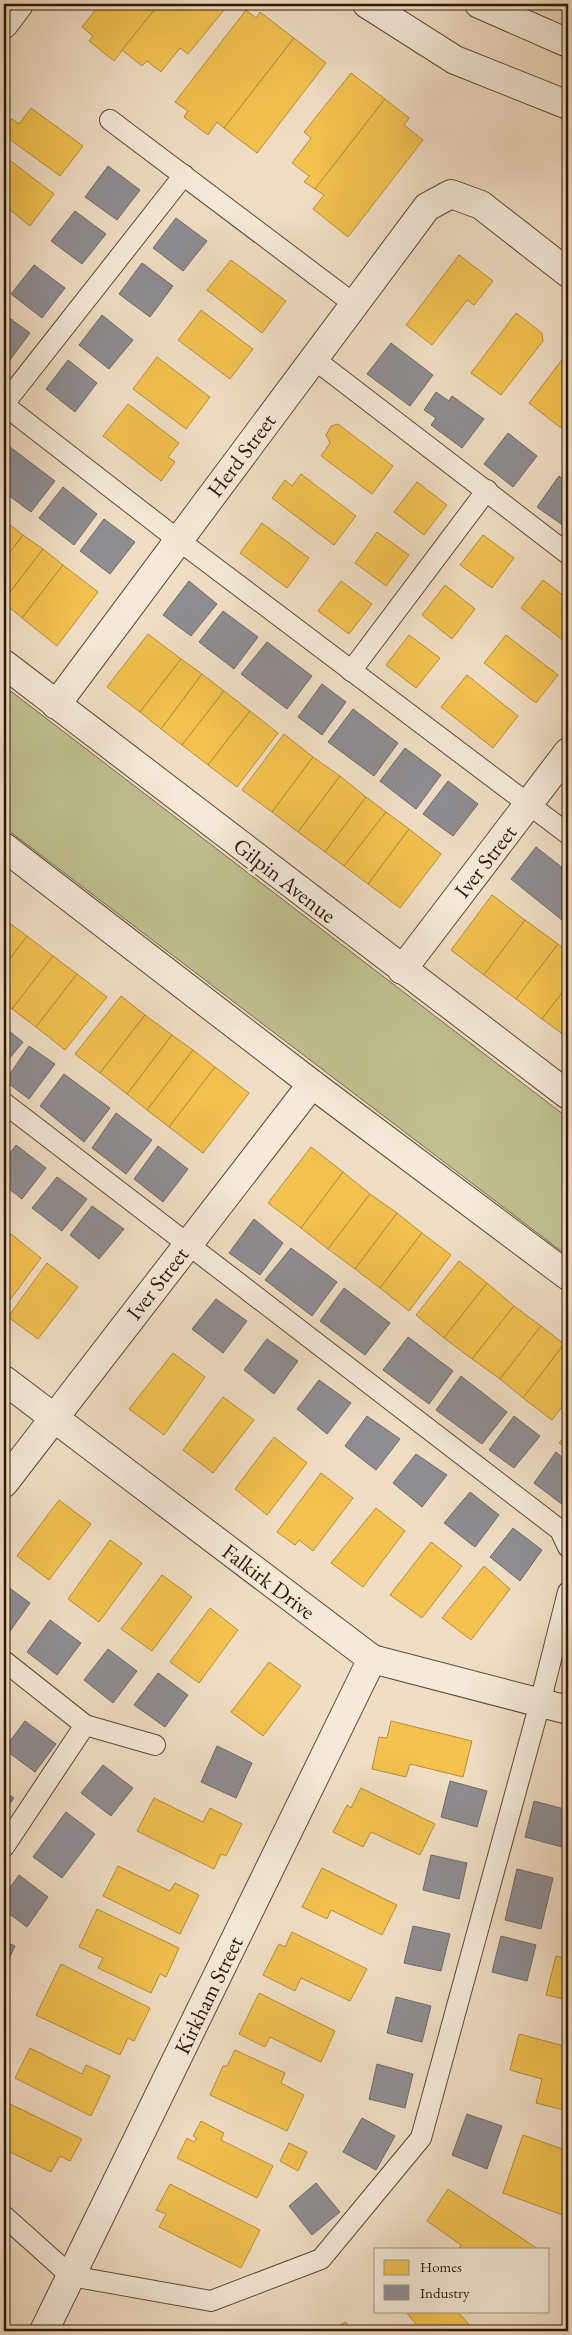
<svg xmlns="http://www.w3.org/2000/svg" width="572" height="2335" font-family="'EB Garamond',serif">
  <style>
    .green { fill: #c0c090; stroke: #776c4a }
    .homes { fill: #f2c14e; stroke: #b78e38 }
    .industry { fill: #8d8d92; stroke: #706a67 }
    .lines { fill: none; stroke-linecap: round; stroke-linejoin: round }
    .service-casing { stroke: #5e4934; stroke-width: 22 }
    .minor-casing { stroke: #5e4934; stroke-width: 30 }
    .tertiary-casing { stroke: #5e4934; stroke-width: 30 }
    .service { stroke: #f5ead9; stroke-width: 20 }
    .minor { stroke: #f5ead9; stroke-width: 28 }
    .tertiary { stroke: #f5ead9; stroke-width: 28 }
    .labels { text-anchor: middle; stroke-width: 5; stroke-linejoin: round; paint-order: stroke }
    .street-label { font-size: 22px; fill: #2e1704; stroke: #f5ead9 }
  </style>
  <rect width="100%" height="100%" fill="#f0dec4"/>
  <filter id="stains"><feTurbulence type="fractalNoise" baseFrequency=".004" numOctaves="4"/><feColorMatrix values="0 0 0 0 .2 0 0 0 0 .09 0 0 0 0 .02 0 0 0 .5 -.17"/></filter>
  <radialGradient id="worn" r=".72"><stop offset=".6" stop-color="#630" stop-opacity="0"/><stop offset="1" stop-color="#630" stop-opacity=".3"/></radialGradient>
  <path class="green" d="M4 686 568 1118V1252L561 1251 4 827Z"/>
  <g class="homes">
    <path d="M100 4H159L114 61 89 41 93 36 82 27Z"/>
    <path d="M159 4H229L188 54 180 48 161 72 147 61 142 66 122 50Z"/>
    <path d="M246 10 256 18 260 12 294 38 224 128 217 122 208 135 184 117 188 111 175 102Z"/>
    <path d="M294 38 326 63 257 153 224 128Z"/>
    <path d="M351 73 385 99 315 189 304 182 309 176 292 163 311 138 304 132Z"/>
    <path d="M385 99 409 118 404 125 423 140 348 237 313 209 324 195 315 189Z"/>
    <path d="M31 108 83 146 60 176 8 138 11 134 4 129 12 119 19 124Z"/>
    <path d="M4 156 54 194 30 226 4 205Z"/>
    <path d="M459 255 493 281 474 305 467 300 432 345 406 325Z"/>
    <path d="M231 260 286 301 262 333 207 290Z"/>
    <path d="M201 310 253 349 230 379 178 340Z"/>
    <path d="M516 313 542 333 543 341 501 395 471 373Z"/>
    <path d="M568 352V419L561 428 529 403Z"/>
    <path d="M157 357 210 397 186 429 133 389Z"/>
    <path d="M128 404 179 443 168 457 175 462 161 481 103 436Z"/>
    <path d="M338 424 393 466 372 494 321 456 330 443 326 435 331 426Z"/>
    <path d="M301 474 356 516 334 545 272 498 285 480 292 486Z"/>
    <path d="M417 482 447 505 424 535 394 512Z"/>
    <path d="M4 520 23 535 4 560Z"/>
    <path d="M262 523 309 558 287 588 240 553Z"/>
    <path d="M377 532 409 555 386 586 355 563Z"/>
    <path d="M23 535 43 549 4 600V560Z"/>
    <path d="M483 535 514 558 492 588 460 565Z"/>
    <path d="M43 549 63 565 22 618 4 603V600Z"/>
    <path d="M63 565 98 592 57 646 22 618Z"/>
    <path d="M543 580 568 599V644L521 608Z"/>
    <path d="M341 581 372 604 349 634 318 611Z"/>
    <path d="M445 585 475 609 452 639 422 615Z"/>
    <path d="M148 634 181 659 140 712 107 687Z"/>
    <path d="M409 635 440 658 416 688 386 665Z"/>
    <path d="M506 635 558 675 536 703 484 663Z"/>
    <path d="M181 659 202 674 161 729 140 712Z"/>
    <path d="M202 674 224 691 182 745 161 729Z"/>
    <path d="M467 675 518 716 493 748 441 707Z"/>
    <path d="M224 691 250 711 208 765 182 745Z"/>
    <path d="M250 711 278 733 237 787 208 765Z"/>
    <path d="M284 734 313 757 272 812 242 790Z"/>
    <path d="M313 757 340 776 298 832 272 812Z"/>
    <path d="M340 776 366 797 325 852 298 832Z"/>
    <path d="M366 797 386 812 344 866 325 852Z"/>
    <path d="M386 812 409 829 368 884 344 866Z"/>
    <path d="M409 829 441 854 400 908 368 884Z"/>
    <path d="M492 895 525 920 484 975 451 950Z"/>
    <path d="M4 919 27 936 4 967Z"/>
    <path d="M525 920 558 944 516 999 484 975Z"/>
    <path d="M27 936 53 956 12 1009 4 1002V967Z"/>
    <path d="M558 944 568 952V985L542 1019 516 999Z"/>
    <path d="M53 956 77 974 36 1027 12 1009Z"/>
    <path d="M77 974 107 997 65 1050 36 1027Z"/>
    <path d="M568 985V1038L542 1019Z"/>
    <path d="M121 996 145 1015 100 1073 75 1054Z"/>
    <path d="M145 1015 172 1035 127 1094 100 1073Z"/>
    <path d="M172 1035 193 1050 147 1110 127 1094Z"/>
    <path d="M193 1050 215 1067 169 1127 147 1110Z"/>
    <path d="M215 1067 249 1093 203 1153 169 1127Z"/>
    <path d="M311 1147 343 1172 301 1228 268 1203Z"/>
    <path d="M343 1172 370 1194 328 1249 301 1228Z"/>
    <path d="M370 1194 397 1213 355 1269 328 1249Z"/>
    <path d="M397 1213 422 1233 380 1288 355 1269Z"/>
    <path d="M422 1233 451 1255 409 1311 380 1288Z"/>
    <path d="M11 1234 41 1258 4 1308V1243Z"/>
    <path d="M459 1261 487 1283 444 1338 416 1315Z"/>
    <path d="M47 1263 78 1287 38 1339 8 1317Z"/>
    <path d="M487 1283 514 1306 472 1359 444 1338Z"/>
    <path d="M514 1306 541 1326 500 1379 472 1359Z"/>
    <path d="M541 1326 564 1344 523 1398 500 1379Z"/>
    <path d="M564 1344 568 1348V1399L552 1420 523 1398Z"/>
    <path d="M173 1353 205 1377 164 1435 129 1409Z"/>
    <path d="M223 1397 254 1420 213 1473 183 1450Z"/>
    <path d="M568 1431V1450L559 1443Z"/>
    <path d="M274 1437 307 1463 267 1515 235 1489Z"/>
    <path d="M321 1473 353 1498 313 1551 299 1540 295 1545 277 1532Z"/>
    <path d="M59 1500 91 1524 49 1580 17 1556Z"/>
    <path d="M376 1508 405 1531 363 1587 331 1563Z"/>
    <path d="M110 1540 142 1563 99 1622 68 1599Z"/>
    <path d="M431 1542 462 1566 422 1618 390 1595Z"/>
    <path d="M484 1566 510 1589 471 1640 442 1618Z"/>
    <path d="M162 1575 192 1597 152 1651 121 1629Z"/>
    <path d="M210 1608 238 1630 199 1683 170 1662Z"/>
    <path d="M269 1662 301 1686 263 1736 231 1712Z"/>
    <path d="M391 1721 472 1741 463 1777 410 1764 406 1777 372 1769 379 1737 387 1738Z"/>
    <path d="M361 1788 435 1824 420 1855 371 1832 363 1847 333 1832 347 1805 351 1808Z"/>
    <path d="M154 1798 203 1822 210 1808 242 1824 226 1856 221 1854 214 1869 137 1831Z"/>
    <path d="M118 1866 170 1891 175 1883 199 1895 180 1934 103 1896Z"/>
    <path d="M322 1868 397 1905 382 1935 331 1910 327 1919 302 1907Z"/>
    <path d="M97 1909 179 1948 166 1977 160 1974 151 1993 98 1968 103 1958 79 1947Z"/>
    <path d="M292 1932 367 1969 350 2001 301 1978 295 1991 263 1975 279 1944 285 1947Z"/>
    <path d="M556 1956 568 1959V2000L546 1995Z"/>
    <path d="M61 1964 150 2008 134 2041 128 2038 120 2055 36 2015Z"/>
    <path d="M259 1993 335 2031 321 2062 270 2037 265 2047 239 2034Z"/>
    <path d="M519 2034 568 2047V2111L536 2103 542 2079 510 2070Z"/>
    <path d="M30 2048 82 2074 86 2065 110 2076 91 2116 15 2078Z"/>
    <path d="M235 2050 285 2073 281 2083 304 2095 287 2131 210 2095 223 2066H227Z"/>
    <path d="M4 2101 82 2139 70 2161 60 2156 51 2172 4 2149Z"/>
    <path d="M201 2121 224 2133 221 2140 273 2166 257 2198 177 2158 187 2138 194 2142 197 2138 193 2136Z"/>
    <path d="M523 2135 568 2151V2217L503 2193Z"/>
    <path d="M289 2143 307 2152 298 2171 280 2161Z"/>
    <path d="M170 2184 260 2230 241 2268 159 2227 166 2214 156 2210Z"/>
    <path d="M448 2189 538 2249H459L461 2245 427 2221Z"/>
    <path d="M405 2311H457L475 2331H422Z"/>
    <path d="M346 2322 351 2331H328Z"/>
  </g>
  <g class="industry">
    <path d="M108 166 140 190 117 220 85 197Z"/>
    <path d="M75 211 106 234 82 264 51 241Z"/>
    <path d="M176 218 207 241 183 271 153 248Z"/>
    <path d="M142 263 173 286 150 317 119 294Z"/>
    <path d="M34 265 65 288 42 318 11 294Z"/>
    <path d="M4 314 30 333 7 364 4 362Z"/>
    <path d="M102 315 133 340 109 369 79 345Z"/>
    <path d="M391 343 433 375 410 406 367 374Z"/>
    <path d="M68 360 97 383 75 412 46 389Z"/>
    <path d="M436 392 449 401 452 396 484 419 462 448 431 425 436 418 424 410Z"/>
    <path d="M508 433 537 456 513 487 484 464Z"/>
    <path d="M10 447 55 481 31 512 4 492V456Z"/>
    <path d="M559 476 568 483V529L537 507Z"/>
    <path d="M63 487 97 514 74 545 39 518Z"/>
    <path d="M104 519 135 542 110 574 80 551Z"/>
    <path d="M189 581 217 604 191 636 163 615Z"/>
    <path d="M223 611 258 637 234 669 199 642Z"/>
    <path d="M267 642 312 676 287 709 241 674Z"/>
    <path d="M322 684 346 702 322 735 298 717Z"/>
    <path d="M353 709 398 743 374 776 328 742Z"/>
    <path d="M405 748 441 775 416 809 380 781Z"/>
    <path d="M448 781 478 804 453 836 423 814Z"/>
    <path d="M536 847 568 872 567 924 511 879Z"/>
    <path d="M4 1027 23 1042 4 1065Z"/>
    <path d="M29 1046 55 1064 29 1099 5 1081Z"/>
    <path d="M64 1074 110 1108 84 1142 40 1106Z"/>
    <path d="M116 1113 152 1140 126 1174 92 1148Z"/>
    <path d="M16 1145 46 1168 22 1199 4 1185V1161Z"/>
    <path d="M158 1146 188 1169 163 1202 134 1179Z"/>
    <path d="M57 1177 87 1199 62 1231 32 1208Z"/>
    <path d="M92 1206 124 1229 99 1259 70 1235Z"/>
    <path d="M254 1219 283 1243 260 1275 229 1253Z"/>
    <path d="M291 1248 337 1282 312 1316 265 1280Z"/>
    <path d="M344 1288 390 1323 365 1355 320 1321Z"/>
    <path d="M216 1299 247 1321 223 1353 192 1329Z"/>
    <path d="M408 1337 453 1371 429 1404 383 1370Z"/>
    <path d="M267 1339 298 1361 274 1394 244 1370Z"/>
    <path d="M461 1376 507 1412 482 1444 436 1410Z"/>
    <path d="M319 1380 351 1403 327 1434 297 1409Z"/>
    <path d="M367 1416 400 1439 376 1470 345 1446Z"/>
    <path d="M514 1416 540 1436 514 1468 489 1450Z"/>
    <path d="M556 1452 568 1462V1498L563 1505 534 1483Z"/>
    <path d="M416 1454 447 1475 422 1507 393 1483Z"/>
    <path d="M470 1492 499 1515 475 1547 444 1523Z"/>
    <path d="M513 1528 542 1550 520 1581 490 1557Z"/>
    <path d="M4 1584 30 1603 8 1634 4 1631Z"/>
    <path d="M50 1620 81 1643 57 1675 27 1652Z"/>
    <path d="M108 1649 137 1671 113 1703 84 1680Z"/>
    <path d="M158 1673 188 1695 165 1727 134 1705Z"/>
    <path d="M25 1721 56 1744 35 1772 4 1749Z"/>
    <path d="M217 1746 252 1763 236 1798 201 1782Z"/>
    <path d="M103 1765 133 1788 111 1816 81 1793Z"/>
    <path d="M450 1781 487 1791 477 1827 441 1817Z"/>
    <path d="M4 1791 14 1798 4 1812Z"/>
    <path d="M534 1801 568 1810V1824L562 1847 525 1837Z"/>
    <path d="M66 1812 95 1834 62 1878 33 1857Z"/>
    <path d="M431 1855 467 1863 459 1899 423 1890Z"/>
    <path d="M517 1869 553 1878 541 1929 505 1920Z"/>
    <path d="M19 1875 48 1897 27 1927 4 1910V1896Z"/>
    <path d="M413 1926 450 1934 441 1971 404 1963Z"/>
    <path d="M501 1936 536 1945 527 1981 492 1972Z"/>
    <path d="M4 1941 15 1946 4 1969Z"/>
    <path d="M396 1997 431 2006 422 2042 387 2033Z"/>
    <path d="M377 2064 413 2074 405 2108 369 2099Z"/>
    <path d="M467 2114 502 2126 487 2169 452 2155Z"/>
    <path d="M362 2118 395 2136 376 2170 343 2152Z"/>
    <path d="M316 2183 340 2212 312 2235 289 2206Z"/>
  </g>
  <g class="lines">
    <g class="service-casing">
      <g id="service">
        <path d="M110 120 354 304"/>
        <path d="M314 359 568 554"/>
        <path d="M4 404 184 175"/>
        <path d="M4 405 177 539 568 834"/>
        <path d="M351 671 487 490"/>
        <path d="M4 1103 560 1530 568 1547"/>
        <path d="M4 1661 85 1725 155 1745"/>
        <path d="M4 1847 85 1725"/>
        <path d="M4 2216 71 2276 211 2301 321 2259 421 2138 540 1703 568 1592"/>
      </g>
    </g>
    <g class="minor-casing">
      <g id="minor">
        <path d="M4 24 19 4"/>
        <path d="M4 664 568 1095"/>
        <path d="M56 705 427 207 451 194 481 205 568 273"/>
        <path d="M4 847 312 1084 568 1276"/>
        <path d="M402 970 568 752"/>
        <path d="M4 1380 372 1659 568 1710"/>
        <path d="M4 1483 312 1084"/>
        <path d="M44 2331 372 1659"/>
      </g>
    </g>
    <g class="tertiary-casing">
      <g id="tertiary">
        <path d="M367 4 455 60 568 105"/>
        <path d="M479 4 568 43"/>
      </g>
    </g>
    <use href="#service" class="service"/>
    <use href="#minor" class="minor"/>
    <use href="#tertiary" class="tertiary"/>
  </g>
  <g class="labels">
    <g class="street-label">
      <text transform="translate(241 455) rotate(-53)" y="8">Herd Street</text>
      <text transform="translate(485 861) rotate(-52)" y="8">Iver Street</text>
      <text transform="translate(285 880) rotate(38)" y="8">Gilpin Avenue</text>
      <text transform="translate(157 1283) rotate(-52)" y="8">Iver Street</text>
      <text transform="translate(269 1581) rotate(37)" y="8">Falkirk Drive</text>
      <text transform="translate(208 1995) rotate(-64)" y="8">Kirkham Street</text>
    </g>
  </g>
  <rect width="572" height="2335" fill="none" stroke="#f0dec4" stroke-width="20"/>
  <rect x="5" y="5" width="562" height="2325" fill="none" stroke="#2e1704" stroke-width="2.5"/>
  <rect x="10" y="10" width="552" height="2315" fill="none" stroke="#2e1704"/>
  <rect x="374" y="2248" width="175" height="65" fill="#f5ead9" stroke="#a59684"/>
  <rect x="384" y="2260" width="25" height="15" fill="#f2c14e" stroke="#a59684"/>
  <text x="420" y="2272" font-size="15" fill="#2e1704">Homes</text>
  <rect x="384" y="2285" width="25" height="15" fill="#8d8d92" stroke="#a59684"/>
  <text x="420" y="2298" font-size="15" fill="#2e1704">Industry</text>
  <rect width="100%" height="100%" filter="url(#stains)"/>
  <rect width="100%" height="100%" fill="url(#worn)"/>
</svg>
